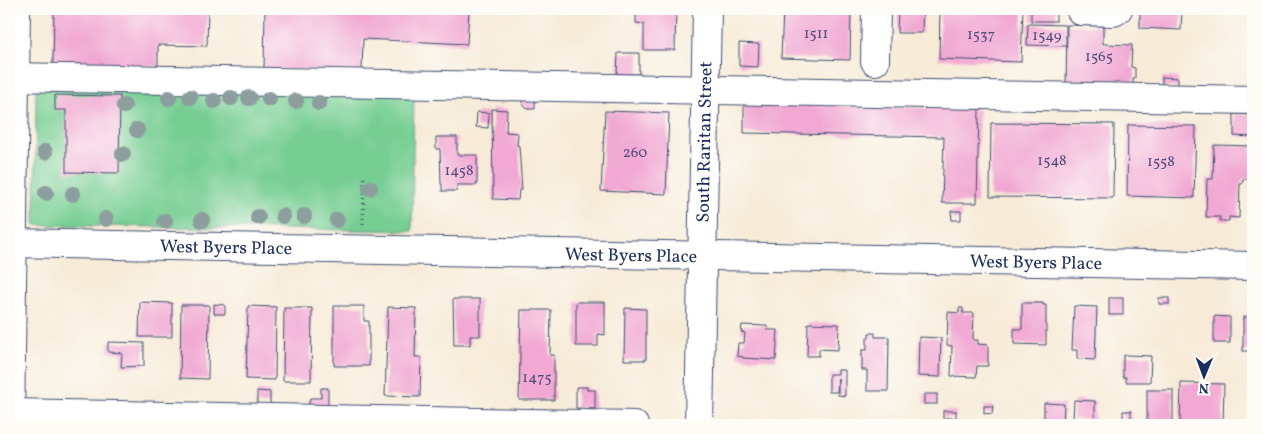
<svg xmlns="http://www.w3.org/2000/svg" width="1262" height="434" font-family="Vollkorn,serif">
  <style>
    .green { fill: #76ce93; stroke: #487e78 }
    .building { fill: #f1a8d3 }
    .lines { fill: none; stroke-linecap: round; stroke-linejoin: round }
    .minor-casing { stroke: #3c4b70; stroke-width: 30 }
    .path { stroke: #3c4b70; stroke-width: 3; stroke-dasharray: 1 4; stroke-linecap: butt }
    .minor { stroke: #fff; stroke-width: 28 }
    .tree { fill: #8d9e9e }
    .labels { text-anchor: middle; stroke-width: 4.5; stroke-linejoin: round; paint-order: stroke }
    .number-label { font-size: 15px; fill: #504d7b }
    .street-label { font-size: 18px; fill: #1b2f5e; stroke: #fdfcf7 }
  </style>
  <rect width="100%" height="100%" fill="#fdfcf7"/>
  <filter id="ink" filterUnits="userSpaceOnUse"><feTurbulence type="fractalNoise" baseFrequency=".02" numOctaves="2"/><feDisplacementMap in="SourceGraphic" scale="10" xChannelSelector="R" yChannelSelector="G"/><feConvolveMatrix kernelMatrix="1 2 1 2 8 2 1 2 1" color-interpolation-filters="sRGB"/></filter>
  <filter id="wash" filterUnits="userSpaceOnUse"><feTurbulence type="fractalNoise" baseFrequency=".0096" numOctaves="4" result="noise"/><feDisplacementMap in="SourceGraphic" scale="20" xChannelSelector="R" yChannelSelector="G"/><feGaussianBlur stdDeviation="1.12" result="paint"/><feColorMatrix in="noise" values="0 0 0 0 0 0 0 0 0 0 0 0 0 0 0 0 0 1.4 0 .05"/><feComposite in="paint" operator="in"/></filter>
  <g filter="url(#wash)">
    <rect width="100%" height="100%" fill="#f7ebd8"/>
    <path class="green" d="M36 86 414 93 412 231 35 225Z"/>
    <g id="blocks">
      <g class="building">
        <path d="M54 9H208L207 46 158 45V66L53 64Z"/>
        <path d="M265 9H469L467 44 363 39 362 71 264 69Z"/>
        <path d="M636 9H676L675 50H644V24L636 23Z"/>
        <path d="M783 9H851L850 60 781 58Z"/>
        <path d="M898 9H923L922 33H897Z"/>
        <path d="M940 9H1023L1021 62 939 59Z"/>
        <rect x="1031" y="9" width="25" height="12"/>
        <path d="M1140 9H1182L1181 30 1140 28Z"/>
        <path d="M1028 24 1066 25V46L1027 45Z"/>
        <path d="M1067 25 1103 26V44L1132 45 1131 67 1135 68V79H1133V88L1066 87Z"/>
        <path d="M739 43 759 44 758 67 739 66Z"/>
        <path d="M618 53H639V74H617Z"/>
        <path d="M1162 77 1178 78V88L1162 87Z"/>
        <path d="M55 95 120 96 119 173 66 172V110H55Z"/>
        <path d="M535 95V109H527L522 103V96Z"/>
        <path d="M744 104 979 109 977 203H942L944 137 744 133Z"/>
        <path d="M492 109 507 110 506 132 518 133 517 145 519 146 522 190H519L518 200 493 199Z"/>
        <path d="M605 111 669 113 666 194 601 191Z"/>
        <path d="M477 112 489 113 488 128 476 127Z"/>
        <path d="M1234 114 1253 115V137L1234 136Z"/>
        <path d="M991 123 1114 124 1113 198 990 197Z"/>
        <path d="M1128 125 1196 126 1194 198 1127 196Z"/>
        <path d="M436 137H457V155H477V185H457V191H442V184H441L440 149H436Z"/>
        <path d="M1214 145 1252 146 1251 179H1243L1242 184H1240L1239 218 1229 217V221H1220V217H1206L1207 179H1213Z"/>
        <path d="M951 211H961V220H952Z"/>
        <rect x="1109" y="298" width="14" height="17"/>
        <rect x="1159" y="298" width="10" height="6"/>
        <path d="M453 299H480V336H470V345H454Z"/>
        <path d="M140 302 172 303V337H139Z"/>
        <path d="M576 302H605V335L598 334V346H576Z"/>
        <path d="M1022 303H1043V305H1046V345L1014 344V329H1022Z"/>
        <path d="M214 304 225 305V314H214Z"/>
        <path d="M181 305H209L208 379 180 378Z"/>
        <path d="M248 306 276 307 275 380 246 379Z"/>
        <path d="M334 306H364V321H369V366H334Z"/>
        <path d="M1074 306 1097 307 1095 360 1077 359V350H1072Z"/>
        <path d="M388 307 416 308 415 357H421L420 397 385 396Z"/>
        <path d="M284 308H312L311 381H283Z"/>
        <path d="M625 308 646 309V360H624Z"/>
        <path d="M959 308H963V313H974L973 340H978V344L988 345V366H977L976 377 951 376 952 346 947 345 948 312 959 313Z"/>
        <path d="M521 310H551L550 355H554V400H519Z"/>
        <path d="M1214 316 1230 317V343H1214Z"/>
        <rect x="1243" y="317" width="10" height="34"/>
        <path d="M808 323 839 324 838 350 819 349V356H807Z"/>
        <path d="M742 325 768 326 767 330H778L776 360 743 358V357L737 356 738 343H744L745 333 741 332Z"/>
        <path d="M869 333H875V337H889L888 391H867V370H862V350H867V338H869Z"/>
        <path d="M919 337 941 338 940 377 918 376Z"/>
        <path d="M108 342 144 343V366L121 367 122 353 108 352Z"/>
        <path d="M1127 355 1151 356 1150 382H1126V377H1123V356Z"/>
        <path d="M838 370H845V396L838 395V378L837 392H829V374H838Z"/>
        <path d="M1181 383 1224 384 1223 425 1180 424Z"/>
        <path d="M576 387H587V390H595V409L576 408Z"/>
        <path d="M321 388H328V406L308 407 310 398H321Z"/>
        <rect x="1147" y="390" width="26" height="34"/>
        <path d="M257 391 270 392V404H257Z"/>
        <rect x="924" y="394" width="13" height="10"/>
        <path d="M1074 400 1095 401V420L1073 419Z"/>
        <path d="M1044 403 1064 404 1063 424 1044 423Z"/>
        <path d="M984 406H993L992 414 984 413Z"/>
        <rect x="943" y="411" width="13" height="7"/>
        <path d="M1123 411H1131V425L1123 424Z"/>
      </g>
    </g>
  </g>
  <g filter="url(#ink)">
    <use href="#blocks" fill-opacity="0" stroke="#3c4b70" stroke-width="1"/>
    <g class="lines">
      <g class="minor-casing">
        <g id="minor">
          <path d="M1081 11 1114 12 1118 9"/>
          <path d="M875 61 876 9"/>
          <path d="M9 77 1253 100"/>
          <path d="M9 243 1253 266"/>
          <path d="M9 413 634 425"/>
          <path d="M10 425 16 9"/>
          <path d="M699 425 707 9"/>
        </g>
      </g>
      <path class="path" d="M363 224 364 176"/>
      <use href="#minor" class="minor"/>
    </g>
    <g class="tree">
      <circle cx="190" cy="97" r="8"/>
      <circle cx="169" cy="98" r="8"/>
      <circle cx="231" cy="98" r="8"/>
      <circle cx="249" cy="98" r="8"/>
      <circle cx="269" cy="99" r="8"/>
      <circle cx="214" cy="101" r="8"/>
      <circle cx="296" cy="101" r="8"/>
      <circle cx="319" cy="103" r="8"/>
      <circle cx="124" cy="106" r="8"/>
      <circle cx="137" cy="130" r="8"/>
      <circle cx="45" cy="152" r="8"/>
      <circle cx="123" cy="154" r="8"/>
      <circle cx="370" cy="188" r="8"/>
      <circle cx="46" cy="193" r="8"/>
      <circle cx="73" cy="194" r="8"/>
      <circle cx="283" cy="216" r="8"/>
      <circle cx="304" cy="216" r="8"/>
      <circle cx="258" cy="217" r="8"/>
      <circle cx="106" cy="219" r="8"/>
      <circle cx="202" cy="220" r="8"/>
      <circle cx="337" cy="220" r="8"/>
      <circle cx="165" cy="221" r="8"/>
    </g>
  </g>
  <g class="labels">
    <g class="number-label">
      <text x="816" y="38">1511</text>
      <text x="981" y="39">1537</text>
      <text x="1047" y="40">1549</text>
      <text x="1099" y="61">1565</text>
      <text x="635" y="157">260</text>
      <text x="1052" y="165">1548</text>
      <text x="1161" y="166">1558</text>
      <text x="459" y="175">1458</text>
      <text x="537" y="382">1475</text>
    </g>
    <g class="street-label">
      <text transform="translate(704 142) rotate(-89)" y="6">South Raritan Street</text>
      <text transform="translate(226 247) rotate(1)" y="6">West Byers Place</text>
      <text transform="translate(631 255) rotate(1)" y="6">West Byers Place</text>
      <text transform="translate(1036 262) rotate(1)" y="6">West Byers Place</text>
    </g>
  </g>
  <rect width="1262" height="434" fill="none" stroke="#fdfcf7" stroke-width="30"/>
  <g transform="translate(1204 376) rotate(181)" stroke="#fdfcf7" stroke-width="4" paint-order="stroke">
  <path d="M0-4L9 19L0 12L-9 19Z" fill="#1b2f5e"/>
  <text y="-8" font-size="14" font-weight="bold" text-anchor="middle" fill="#1b2f5e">N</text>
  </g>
</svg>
